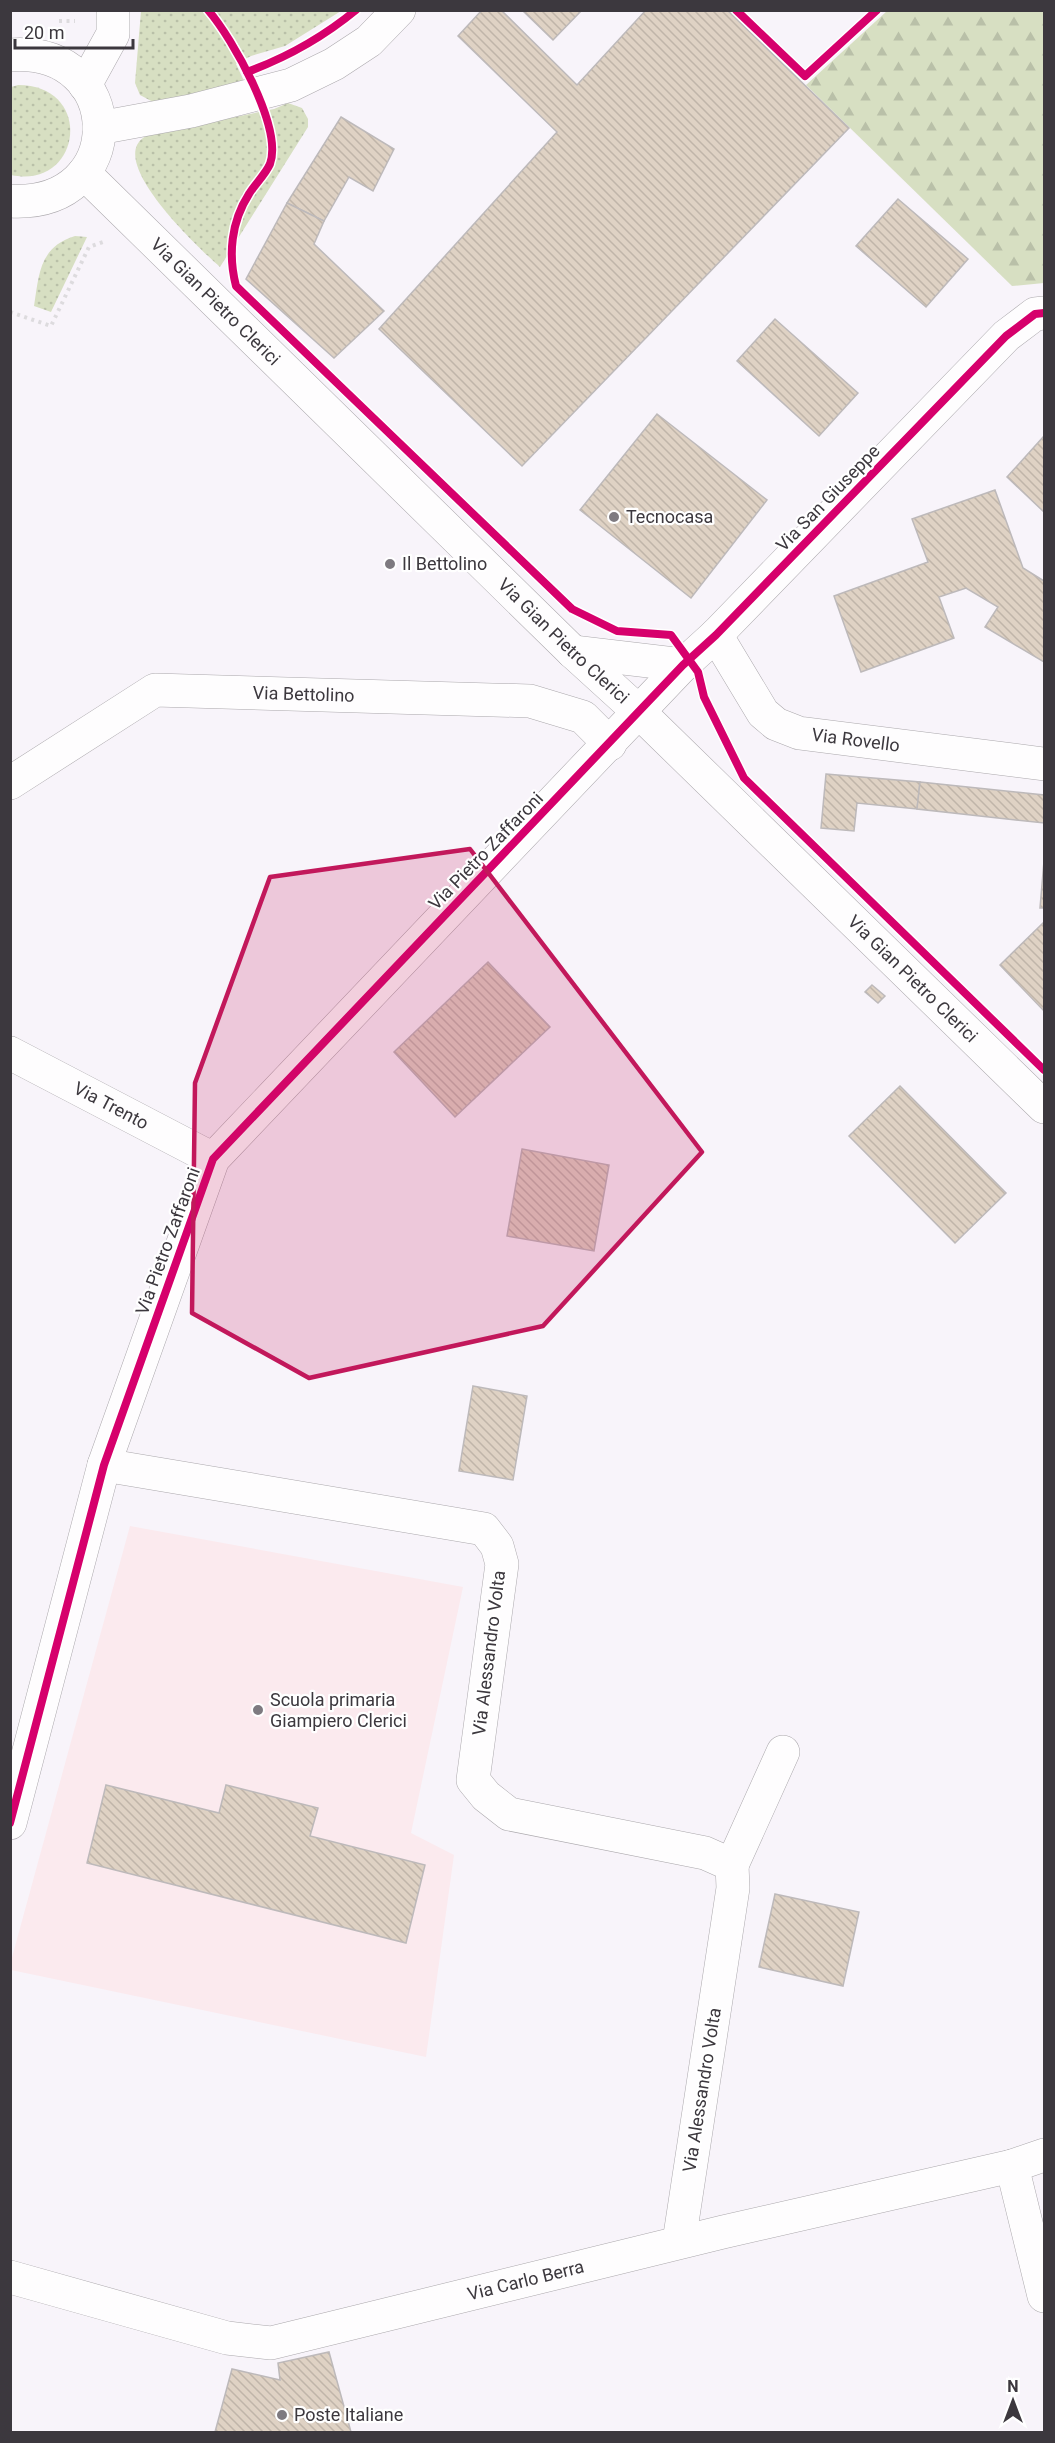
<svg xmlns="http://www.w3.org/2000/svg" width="1055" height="2443" font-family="Roboto,sans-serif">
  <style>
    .education { fill: #fbeaee }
    .green { fill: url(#green-dots) }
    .forest { fill: url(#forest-firs) }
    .building { fill: url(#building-back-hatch); stroke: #bdb9ba; stroke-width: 1.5 }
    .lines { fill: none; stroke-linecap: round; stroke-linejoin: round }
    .minor-casing { stroke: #aba8ac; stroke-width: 34 }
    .major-casing { stroke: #aba8ac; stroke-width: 34 }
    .path { stroke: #dddbde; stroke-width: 4; stroke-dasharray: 3 4.5; stroke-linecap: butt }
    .minor { stroke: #fefdfe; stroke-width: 33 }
    .major { stroke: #fefdfe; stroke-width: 33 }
    .cycleway-casing { stroke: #fff; stroke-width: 11 }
    .cycleway { stroke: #d6006c; stroke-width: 8 }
    .marked { fill: #c2185b; fill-opacity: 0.2; stroke: #c2185b; stroke-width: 4.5; stroke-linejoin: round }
    .poi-dot { fill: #7e7a80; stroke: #fff; stroke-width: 2 }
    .labels { text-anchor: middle; stroke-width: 4.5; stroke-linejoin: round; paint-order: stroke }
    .street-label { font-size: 18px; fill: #3c383e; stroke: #fff }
    .poi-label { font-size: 18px; fill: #3c383e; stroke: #fff; text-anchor: start }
  </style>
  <defs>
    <pattern id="green-dots" width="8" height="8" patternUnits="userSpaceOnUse" patternTransform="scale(1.5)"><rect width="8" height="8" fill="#d7dfc2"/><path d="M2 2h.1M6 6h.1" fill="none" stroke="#b9c0a8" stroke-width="1.8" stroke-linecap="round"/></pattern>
    <pattern id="forest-firs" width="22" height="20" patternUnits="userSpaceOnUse" patternTransform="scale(1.5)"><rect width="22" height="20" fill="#d7dfc2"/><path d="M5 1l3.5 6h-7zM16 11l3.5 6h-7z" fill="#b9c0a8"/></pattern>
    <pattern id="building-back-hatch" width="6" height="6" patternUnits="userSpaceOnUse" patternTransform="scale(1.5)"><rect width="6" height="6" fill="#dfd2c4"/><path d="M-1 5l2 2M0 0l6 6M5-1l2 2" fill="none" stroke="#c0b5a9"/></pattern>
  </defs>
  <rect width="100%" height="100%" fill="#f8f4fa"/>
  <path class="education" d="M130 1526 463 1587 411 1833 454 1855 426 2057 11 1970V1961Z"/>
  <g class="green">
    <path d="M141 11H341L285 46 251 56 236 64 245 83 155 103 140 95 135 83Z"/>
    <path d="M18 85C95 85 82 190 11 175V87Z"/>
    <path d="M288 103 302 108 308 119V127L220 267C201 250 108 164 143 138 146 135 152 134 156 133L274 109Z"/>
    <path d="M75 236 87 237 51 312 34 306C39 275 39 247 75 236Z"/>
  </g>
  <path class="forest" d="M887 11H1044V283L1012 286 806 85Z"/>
  <g class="building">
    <path d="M482 10H501L577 85 646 10H727L849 128 522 466 379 329 557 132 458 36Z"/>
    <path d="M522 10H582L553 40Z"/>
    <path d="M341 117 394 149 373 191 349 177 324 221 287 203Z"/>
    <path d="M898 199 968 259 926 307 856 246Z"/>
    <path d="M287 203 324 221 314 244 384 311 334 358 246 279Z"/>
    <path d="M775 319 858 393 819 436 737 361Z"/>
    <path d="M657 414 767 500 691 598 580 510Z"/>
    <path d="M1044 436V512L1007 477Z"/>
    <path d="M995 490 1023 568 1044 581V662L985 627 998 607 966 588 939 597 954 638 861 672 834 596 928 562 912 519Z"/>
    <path d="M826 774 920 782 917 809 857 803 854 831 821 828Z"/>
    <path d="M920 782 1044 795V823L917 809Z"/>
    <path d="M1044 861V908H1040Z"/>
    <path d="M1044 922V1011L1000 965Z"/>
    <path d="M488 962 550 1027 455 1117 394 1052Z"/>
    <path d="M872 985 885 996 878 1003 865 992Z"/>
    <path d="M900 1086 1006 1193 955 1243 849 1136Z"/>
    <path d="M522 1149 609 1165 594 1251 507 1236Z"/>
    <path d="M473 1386 527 1396 513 1480 459 1471Z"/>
    <path d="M106 1785 219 1813 226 1785 318 1808 310 1836 425 1865 406 1943 87 1863Z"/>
    <path d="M775 1894 859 1912 843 1986 759 1967Z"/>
    <path d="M329 2352 351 2432H215L232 2369 280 2380 278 2363Z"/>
  </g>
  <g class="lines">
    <g class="minor-casing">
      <g id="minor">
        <path d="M85 85 113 34V10"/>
        <path d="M99 128 191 111 291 85 334 64 369 41 399 10"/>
        <path id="s1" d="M716 635 763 713 776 724 799 733 1044 764"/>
        <path d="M573 652 683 665"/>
        <path id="s2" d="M10 783 155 690 530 701 583 717 610 744"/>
        <path id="s3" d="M10 1053 213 1159"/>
        <path d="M104 1465 484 1529 497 1546 502 1564 473 1780 486 1796 509 1814 705 1853 732 1865 733 1888 679 2242"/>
        <path d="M10 1823 104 1465 213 1159 683 665 716 635 1006 336 1035 314 1044 313"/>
        <path d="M732 1865 783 1752"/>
        <path d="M1012 2166 1044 2296"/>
        <path id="s4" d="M10 2277 227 2338 271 2343 723 2232 1012 2166 1044 2155"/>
      </g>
    </g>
    <g class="major-casing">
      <g id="major">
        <path d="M10 55C127 46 131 208 10 201"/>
        <path id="s5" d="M84 173 573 652 639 712 1044 1107"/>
      </g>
    </g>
    <g class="path">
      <path d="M59 21H75"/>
      <path d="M10 312 51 326 89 247 103 242"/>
    </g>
    <use href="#minor" class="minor"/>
    <use href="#major" class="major"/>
    <g class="cycleway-casing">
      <g id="cycleway">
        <path d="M208 10C233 39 283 128 270 164 265 175 255 184 249 194 231 222 228 255 236 286L572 609 617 631 671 635 698 672 704 697 744 778 1044 1070"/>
        <path d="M736 10 805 76 877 10"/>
        <path d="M247 72C288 57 322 38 356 10"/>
        <path d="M10 1823 104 1465 213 1159 683 665 716 635 1006 336 1035 314 1044 313"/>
      </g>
    </g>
    <use href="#cycleway" class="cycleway"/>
  </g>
  <path class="marked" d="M470 849 702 1152 543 1326 309 1378 192 1313 195 1083 270 877Z"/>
  <g class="poi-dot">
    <circle cx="614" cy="517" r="6"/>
    <circle cx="390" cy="564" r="6"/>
    <circle cx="258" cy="1710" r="6"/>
    <circle cx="282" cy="2415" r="6"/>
  </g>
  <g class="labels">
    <g class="street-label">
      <text dy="6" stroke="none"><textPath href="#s5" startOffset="184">Via Gian Pietro Clerici</textPath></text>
      <text transform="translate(828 498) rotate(-46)" y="6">Via San Giuseppe</text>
      <text dy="6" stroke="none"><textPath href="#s5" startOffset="670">Via Gian Pietro Clerici</textPath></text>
      <text dy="6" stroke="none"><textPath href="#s2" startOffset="321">Via Bettolino</textPath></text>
      <text dy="6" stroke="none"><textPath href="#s1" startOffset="190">Via Rovello</textPath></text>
      <text transform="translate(486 851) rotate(-46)" y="6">Via Pietro Zaffaroni</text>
      <text dy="6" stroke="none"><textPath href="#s5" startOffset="1156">Via Gian Pietro Clerici</textPath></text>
      <text dy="6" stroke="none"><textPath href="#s3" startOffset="114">Via Trento</textPath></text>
      <text transform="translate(168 1241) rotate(-70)" y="6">Via Pietro Zaffaroni</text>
      <text transform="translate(489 1653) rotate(-83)" y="6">Via Alessandro Volta</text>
      <text transform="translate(702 2090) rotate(-81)" y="6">Via Alessandro Volta</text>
      <text dy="6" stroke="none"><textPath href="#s4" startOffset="532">Via Carlo Berra</textPath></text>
    </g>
    <g class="poi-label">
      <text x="626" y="523">Tecnocasa</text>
      <text x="402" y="570">Il Bettolino</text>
      <text x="270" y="1706">Scuola primaria<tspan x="270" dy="21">Giampiero Clerici</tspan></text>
      <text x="294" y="2421">Poste Italiane</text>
    </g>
  </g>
  <rect width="1055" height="2443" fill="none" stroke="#3c383e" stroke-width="24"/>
  <g transform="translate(1013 2401)" stroke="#ffffff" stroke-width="4.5" paint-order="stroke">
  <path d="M0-4.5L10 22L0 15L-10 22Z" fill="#3c383e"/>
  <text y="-9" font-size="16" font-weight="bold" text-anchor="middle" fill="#3c383e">N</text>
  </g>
  <path d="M15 39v9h118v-9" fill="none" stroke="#3c383e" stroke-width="3"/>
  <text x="24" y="39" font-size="18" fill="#3c383e" stroke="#ffffff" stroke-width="4.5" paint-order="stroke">20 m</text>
</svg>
